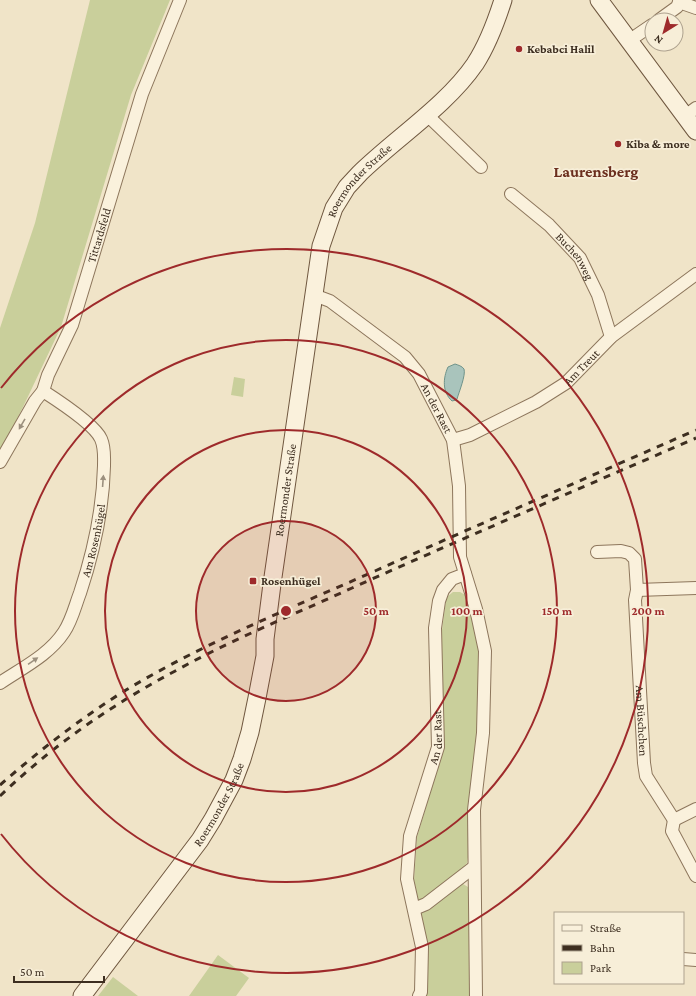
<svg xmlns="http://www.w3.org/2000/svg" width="696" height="996" font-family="'Crimson Pro',serif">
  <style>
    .green { fill: #c9cf9b }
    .water { fill: #a9c4bc; stroke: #6f938a }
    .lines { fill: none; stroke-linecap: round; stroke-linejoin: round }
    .street-casing { stroke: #8d765c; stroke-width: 14 }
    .secondary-casing { stroke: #6f573f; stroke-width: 19 }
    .street { stroke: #faf1dc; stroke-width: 12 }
    .secondary { stroke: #faf1dc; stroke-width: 17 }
    .rail { stroke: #3d2e20; stroke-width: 3; stroke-dasharray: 7 7; stroke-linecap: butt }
    .oneway { fill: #9c907e }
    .ring { fill: none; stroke: #9e2a2b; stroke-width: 2 }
    .poi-dot { fill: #9e2a2b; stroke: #f7eed8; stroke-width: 1.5 }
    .labels { text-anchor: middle; stroke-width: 3.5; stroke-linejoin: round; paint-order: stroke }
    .poi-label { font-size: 12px; font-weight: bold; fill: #3d2e20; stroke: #f7eed8; text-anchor: start }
    .street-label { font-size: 12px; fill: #3d2e20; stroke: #f7eed8 }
    .district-label { font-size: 16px; font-weight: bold; fill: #6b2e1e; stroke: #f7eed8 }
    .centre { fill: #9e2a2b; stroke: #f7eed8; stroke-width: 2 }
    .ring-label { font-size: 12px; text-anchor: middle; font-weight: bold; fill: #9e2a2b; stroke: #f7eed8; stroke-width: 3.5; stroke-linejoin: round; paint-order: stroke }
  </style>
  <rect width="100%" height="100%" fill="#f0e4c8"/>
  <g class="green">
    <path d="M90 0H170L131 95 61 327 23 407 0 453V328L35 223Z"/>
    <path d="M234 377 245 379 243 397 231 395Z"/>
    <path d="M453 592H460L467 596 481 652 479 733 469 852 467 863 462 869 463 884 468 887 470 891 472 996H425V947L422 918 414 880 417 837 444 747 440 670 442 630 446 599 448 596Z"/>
    <path d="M218 955 249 978 236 996H189Z"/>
    <path d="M113 977 138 996H98Z"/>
  </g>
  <path class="water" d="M455 364C458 365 462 366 464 369 466 375 459 392 457 399L456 400 452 401C442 392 443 378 448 367Z"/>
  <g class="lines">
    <g class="street-casing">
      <g id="street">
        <path d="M679 2 696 8"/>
        <path d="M659 20 677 7 680 0"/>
        <path d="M630 40 652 25"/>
        <path d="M426 114 481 167"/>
        <path d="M685 116 696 108"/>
        <path id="s1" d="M511 194 549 225 580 258 598 295 611 337"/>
        <path id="s2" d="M314 295 330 301 405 357 419 374 453 440 459 486 460 557 476 609 485 651 483 733 474 810 476 996"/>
        <path id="s3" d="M453 440 470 435 536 402 566 383 611 337 696 274"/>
        <path id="s4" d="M0 462 35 401 43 391 48 375 72 325 142 94 180 0"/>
        <path id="s5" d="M597 552 621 551 629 553 635 559 637 590 635 600 644 763 646 776 674 820 696 809"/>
        <path d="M637 590 696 588"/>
        <path id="s6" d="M0 683C22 668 49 655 64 632 72 620 75 606 80 593 94 551 103 510 104 466 104 457 105 448 101 439 95 425 57 400 43 391"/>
        <path d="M674 820 672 831 696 876"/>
        <path d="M414 909 426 904 474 867"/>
        <path d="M683 959 696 960"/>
        <path id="s7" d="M419 996 421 992 422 947 407 879 410 836 438 747 435 628 439 601 443 590 452 579 465 574"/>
      </g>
    </g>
    <g class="secondary-casing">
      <g id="secondary">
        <path d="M599 0 696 131"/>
        <path id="s8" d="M82 996 200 840 213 819 234 780 242 759 250 732 257 698 265 656V639L272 584 321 246 334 208 347 187 360 173C396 138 447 105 475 64 488 44 496 22 503 0"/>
      </g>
    </g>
    <use href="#street" class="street"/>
    <use href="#secondary" class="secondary"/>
    <g class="rail">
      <path d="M0 785C40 750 81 718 126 690 204 643 291 608 375 571 482 523 589 477 696 430"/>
      <path d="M0 796C53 745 113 704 177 670 233 639 293 615 352 588 466 537 581 488 696 438"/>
    </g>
  </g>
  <defs><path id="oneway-solid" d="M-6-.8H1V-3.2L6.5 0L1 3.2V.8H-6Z"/></defs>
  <g class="oneway">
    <use href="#oneway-solid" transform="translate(22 424) rotate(120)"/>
    <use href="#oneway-solid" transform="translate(103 481) rotate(-86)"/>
    <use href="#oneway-solid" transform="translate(33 661) rotate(-34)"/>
  </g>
  <circle cx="286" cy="611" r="90" fill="#9e2a2b" fill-opacity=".12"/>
  <g class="ring">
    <circle cx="286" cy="611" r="90"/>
    <circle cx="286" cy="611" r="181"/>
    <circle cx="286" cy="611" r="271"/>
    <path d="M1 388A362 362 0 1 1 1 834"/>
  </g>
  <g class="poi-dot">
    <circle cx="519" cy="49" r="4"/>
    <circle cx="618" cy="144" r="4"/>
    <rect x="249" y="577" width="8" height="8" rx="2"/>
  </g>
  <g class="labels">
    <g class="poi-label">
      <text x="527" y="53">Kebabci Halil</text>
      <text x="626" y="148">Kiba &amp; more</text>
      <text x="261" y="585">Rosenhügel</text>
    </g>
    <g class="street-label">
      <text dy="4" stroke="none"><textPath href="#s8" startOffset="884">Roermonder Straße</textPath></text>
      <text dy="4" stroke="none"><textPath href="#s4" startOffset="249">Tittardsfeld</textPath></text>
      <text dy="4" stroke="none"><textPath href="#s1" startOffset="90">Buchenweg</textPath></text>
      <text dy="4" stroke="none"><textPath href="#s3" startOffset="149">Am Treut</textPath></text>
      <text dy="4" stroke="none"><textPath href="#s2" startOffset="171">An der Rast</textPath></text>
      <text dy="4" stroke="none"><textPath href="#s8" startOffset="560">Roermonder Straße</textPath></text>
      <text dy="4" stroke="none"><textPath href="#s6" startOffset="179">Am Rosenhügel</textPath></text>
      <text dy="4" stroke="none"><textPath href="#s5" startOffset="203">Am Büschchen</textPath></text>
      <text dy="4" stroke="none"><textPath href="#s7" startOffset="265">An der Rast</textPath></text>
      <text dy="4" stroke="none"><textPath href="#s8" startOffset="236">Roermonder Straße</textPath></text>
    </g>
    <g class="district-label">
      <text x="596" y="177">Laurensberg</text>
    </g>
  </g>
  <circle cx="286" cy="611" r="6" class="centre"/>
  <g class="ring-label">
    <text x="376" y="615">50 m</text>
    <text x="467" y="615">100 m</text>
    <text x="557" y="615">150 m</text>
    <text x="648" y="615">200 m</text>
  </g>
  <rect x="554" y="912" width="130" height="72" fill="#f7eed8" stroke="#ada18e"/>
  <rect x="562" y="925" width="20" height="6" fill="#faf1dc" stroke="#ada18e"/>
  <text x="590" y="932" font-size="12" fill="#3d2e20">Straße</text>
  <rect x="562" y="945" width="20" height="6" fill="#3d2e20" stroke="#ada18e"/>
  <text x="590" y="952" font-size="12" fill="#3d2e20">Bahn</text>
  <rect x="562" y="962" width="20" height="12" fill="#c9cf9b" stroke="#ada18e"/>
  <text x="590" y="972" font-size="12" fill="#3d2e20">Park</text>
  <g transform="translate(664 32) rotate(217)"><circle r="19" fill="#f7eed8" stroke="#ada18e"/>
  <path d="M0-3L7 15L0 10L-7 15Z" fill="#9e2a2b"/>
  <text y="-6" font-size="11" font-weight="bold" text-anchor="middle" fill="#3d2e20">N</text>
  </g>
  <path d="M14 976v6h90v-6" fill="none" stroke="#3d2e20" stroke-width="2"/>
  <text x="20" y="976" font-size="12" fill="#3d2e20" stroke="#f7eed8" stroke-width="3" paint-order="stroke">50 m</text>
</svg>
